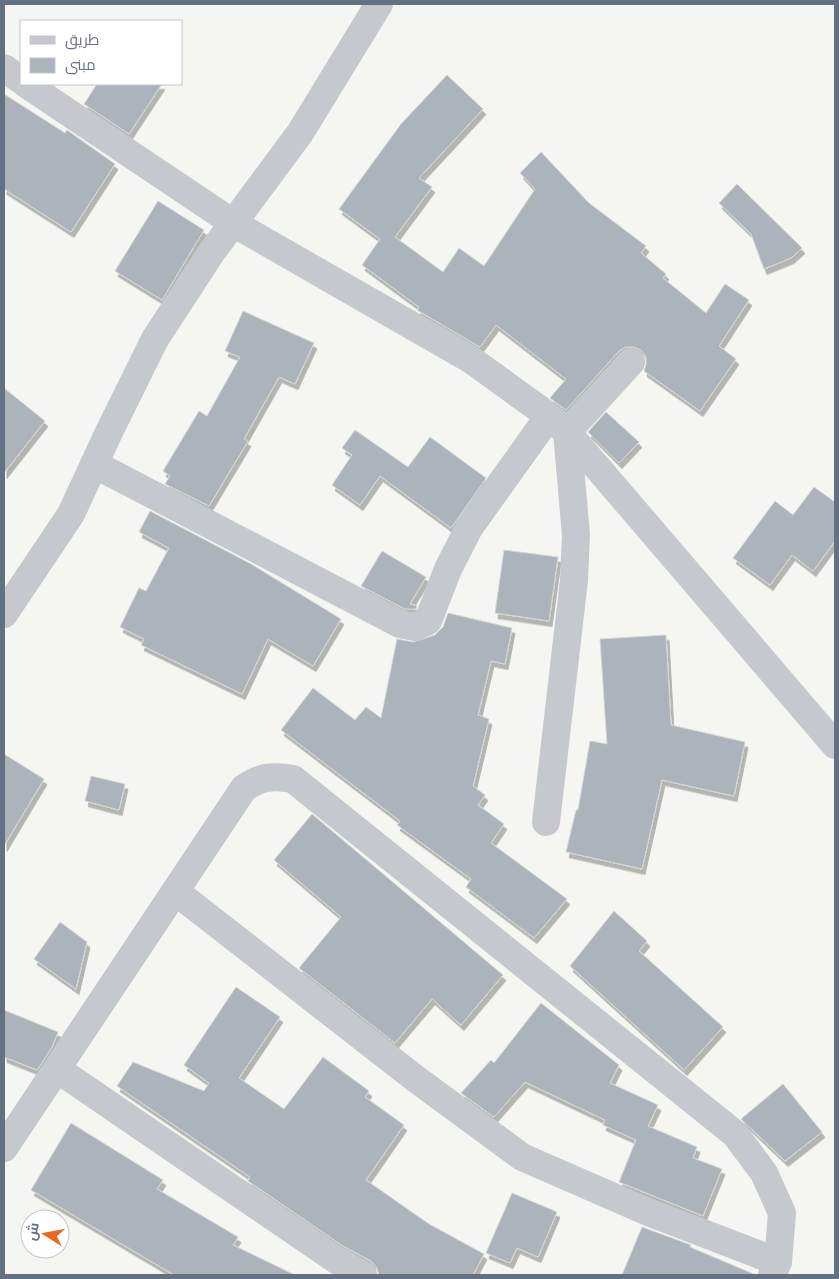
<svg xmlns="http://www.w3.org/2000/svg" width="839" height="1279" font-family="'Work Sans',Cairo,sans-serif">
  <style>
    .building { fill: #adb3ba; stroke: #d6d7d4; filter: url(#shadow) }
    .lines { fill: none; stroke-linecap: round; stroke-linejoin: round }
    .minor { stroke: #c5c8cc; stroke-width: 28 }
    .tertiary { stroke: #c5c8cc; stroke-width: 28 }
  </style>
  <defs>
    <filter id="shadow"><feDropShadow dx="3" dy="5.5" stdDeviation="0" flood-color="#0004"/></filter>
  </defs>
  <rect width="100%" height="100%" fill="#f5f6f2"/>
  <g class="building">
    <path d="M447 75 483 109 419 178 432 187 395 237 443 272 459 248 484 266 535 189 520 173 541 152 589 203 646 246 641 253 666 274 663 278 706 313 725 284 749 300 719 346 736 359 700 411 644 371 646 365V357L641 350 634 347H626L619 351 566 410 550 398 566 379 496 325 480 347 417 310 419 307 362 265 380 239 339 209 401 124Z"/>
    <path d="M97 84H162L129 134 84 104Z"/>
    <path d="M4 94 65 133 67 130 115 164 71 232 4 189Z"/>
    <path d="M737 184 802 248 791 258 764 269 751 234 719 203Z"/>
    <path d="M158 201 204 230 162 300 115 271Z"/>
    <path d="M243 311 314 343 295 384 279 377 244 439 248 441 209 506 165 484 170 476 163 471 199 411 207 416 240 357 225 351Z"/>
    <path d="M4 388 45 421 4 473Z"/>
    <path d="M606 412 639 442 619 463 588 432Z"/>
    <path d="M355 430 408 467 430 437 486 478 451 528 380 476 360 505 332 485 352 455 342 448Z"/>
    <path d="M814 487 835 502V541L813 571 792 555 770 585 733 558 775 501 793 515Z"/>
    <path d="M150 511 251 564 341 619 313 666 268 639 242 694 141 645 144 639 120 627 139 588 146 591 169 548 139 532Z"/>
    <path d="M504 550 558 557 549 621 495 613Z"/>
    <path d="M382 551 426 577 410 604 417 606 416 609H405L361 586Z"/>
    <path d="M448 613 512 628 505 664 491 661 478 715 489 719 473 786 485 795 478 805 504 824 491 843 567 899 534 938 466 887 471 879 397 825 400 821 281 730 313 688 355 720 366 707 381 718 397 639 413 642 435 635 443 627Z"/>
    <path d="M666 635 671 725 745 742 734 796 662 780 642 869 566 852 576 810H578L590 741 607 744 600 639Z"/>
    <path d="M4 754 44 779 4 846Z"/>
    <path d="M91 776 125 784 119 810 85 801Z"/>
    <path d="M312 814 503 975 461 1025 432 999 395 1043 299 968 341 917 274 860Z"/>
    <path d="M614 911 647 941 639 951 723 1027 684 1070 570 966Z"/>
    <path d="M60 922 87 942 76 989 34 959Z"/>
    <path d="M236 987 280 1017 239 1078 284 1109 323 1057 369 1091 365 1097 404 1125 366 1180 429 1224 484 1254 473 1275H379L377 1268 371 1261 343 1246 248 1181 250 1177 117 1086 133 1062 204 1091 209 1083 184 1065Z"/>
    <path d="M541 1003 619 1065 610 1083 658 1105 648 1126 697 1147 693 1158 722 1169 703 1216 619 1182 636 1140 603 1125 605 1120 525 1082 494 1117 461 1093 491 1060 494 1063Z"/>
    <path d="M4 1010 58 1032 52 1047 37 1070 4 1057Z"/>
    <path d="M783 1084 822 1132 785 1161 741 1119Z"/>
    <path d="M71 1123 163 1180 157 1189 238 1237 233 1245 295 1275H174L31 1190Z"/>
    <path d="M512 1193 557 1212 538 1257 517 1248 510 1263 486 1253Z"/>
    <path d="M642 1227 691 1245 690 1247 756 1275H622Z"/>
  </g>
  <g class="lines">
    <g class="minor">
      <path d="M4 68 21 80"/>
      <path d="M26 84 233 223 470 359 549 416 567 432 835 745"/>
      <path d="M94 464 400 624 415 627 428 621 448 569 469 528 549 416"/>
      <path d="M546 822 574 580 576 535 567 432 631 362"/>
      <path d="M176 892 416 1079 522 1157 648 1212 778 1262"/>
      <path d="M57 1069 335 1259 363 1275"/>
      <path d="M4 1148 244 788C261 777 272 775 293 779L735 1134 764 1173 782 1213 778 1262 772 1275"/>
    </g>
    <path class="tertiary" d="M4 614 71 514 109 432 155 339 211 253 300 133 379 4"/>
  </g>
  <rect width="839" height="1279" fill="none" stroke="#637184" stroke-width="10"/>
  <rect x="20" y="20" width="162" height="65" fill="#ffffff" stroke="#c1c6ce"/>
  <rect x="30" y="36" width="25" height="8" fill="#c5c8cc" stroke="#c1c6ce"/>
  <text x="65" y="45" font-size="15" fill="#637184">طريق</text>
  <rect x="30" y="58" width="25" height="15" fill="#adb3ba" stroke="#c1c6ce"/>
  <text x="65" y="70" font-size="15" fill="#637184">مبنى</text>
  <g transform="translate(45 1234) rotate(281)"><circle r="24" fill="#ffffff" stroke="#c1c6ce"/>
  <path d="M0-4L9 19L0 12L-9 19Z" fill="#e8681f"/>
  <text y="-8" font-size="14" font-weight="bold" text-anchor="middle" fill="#637184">ش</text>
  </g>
</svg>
